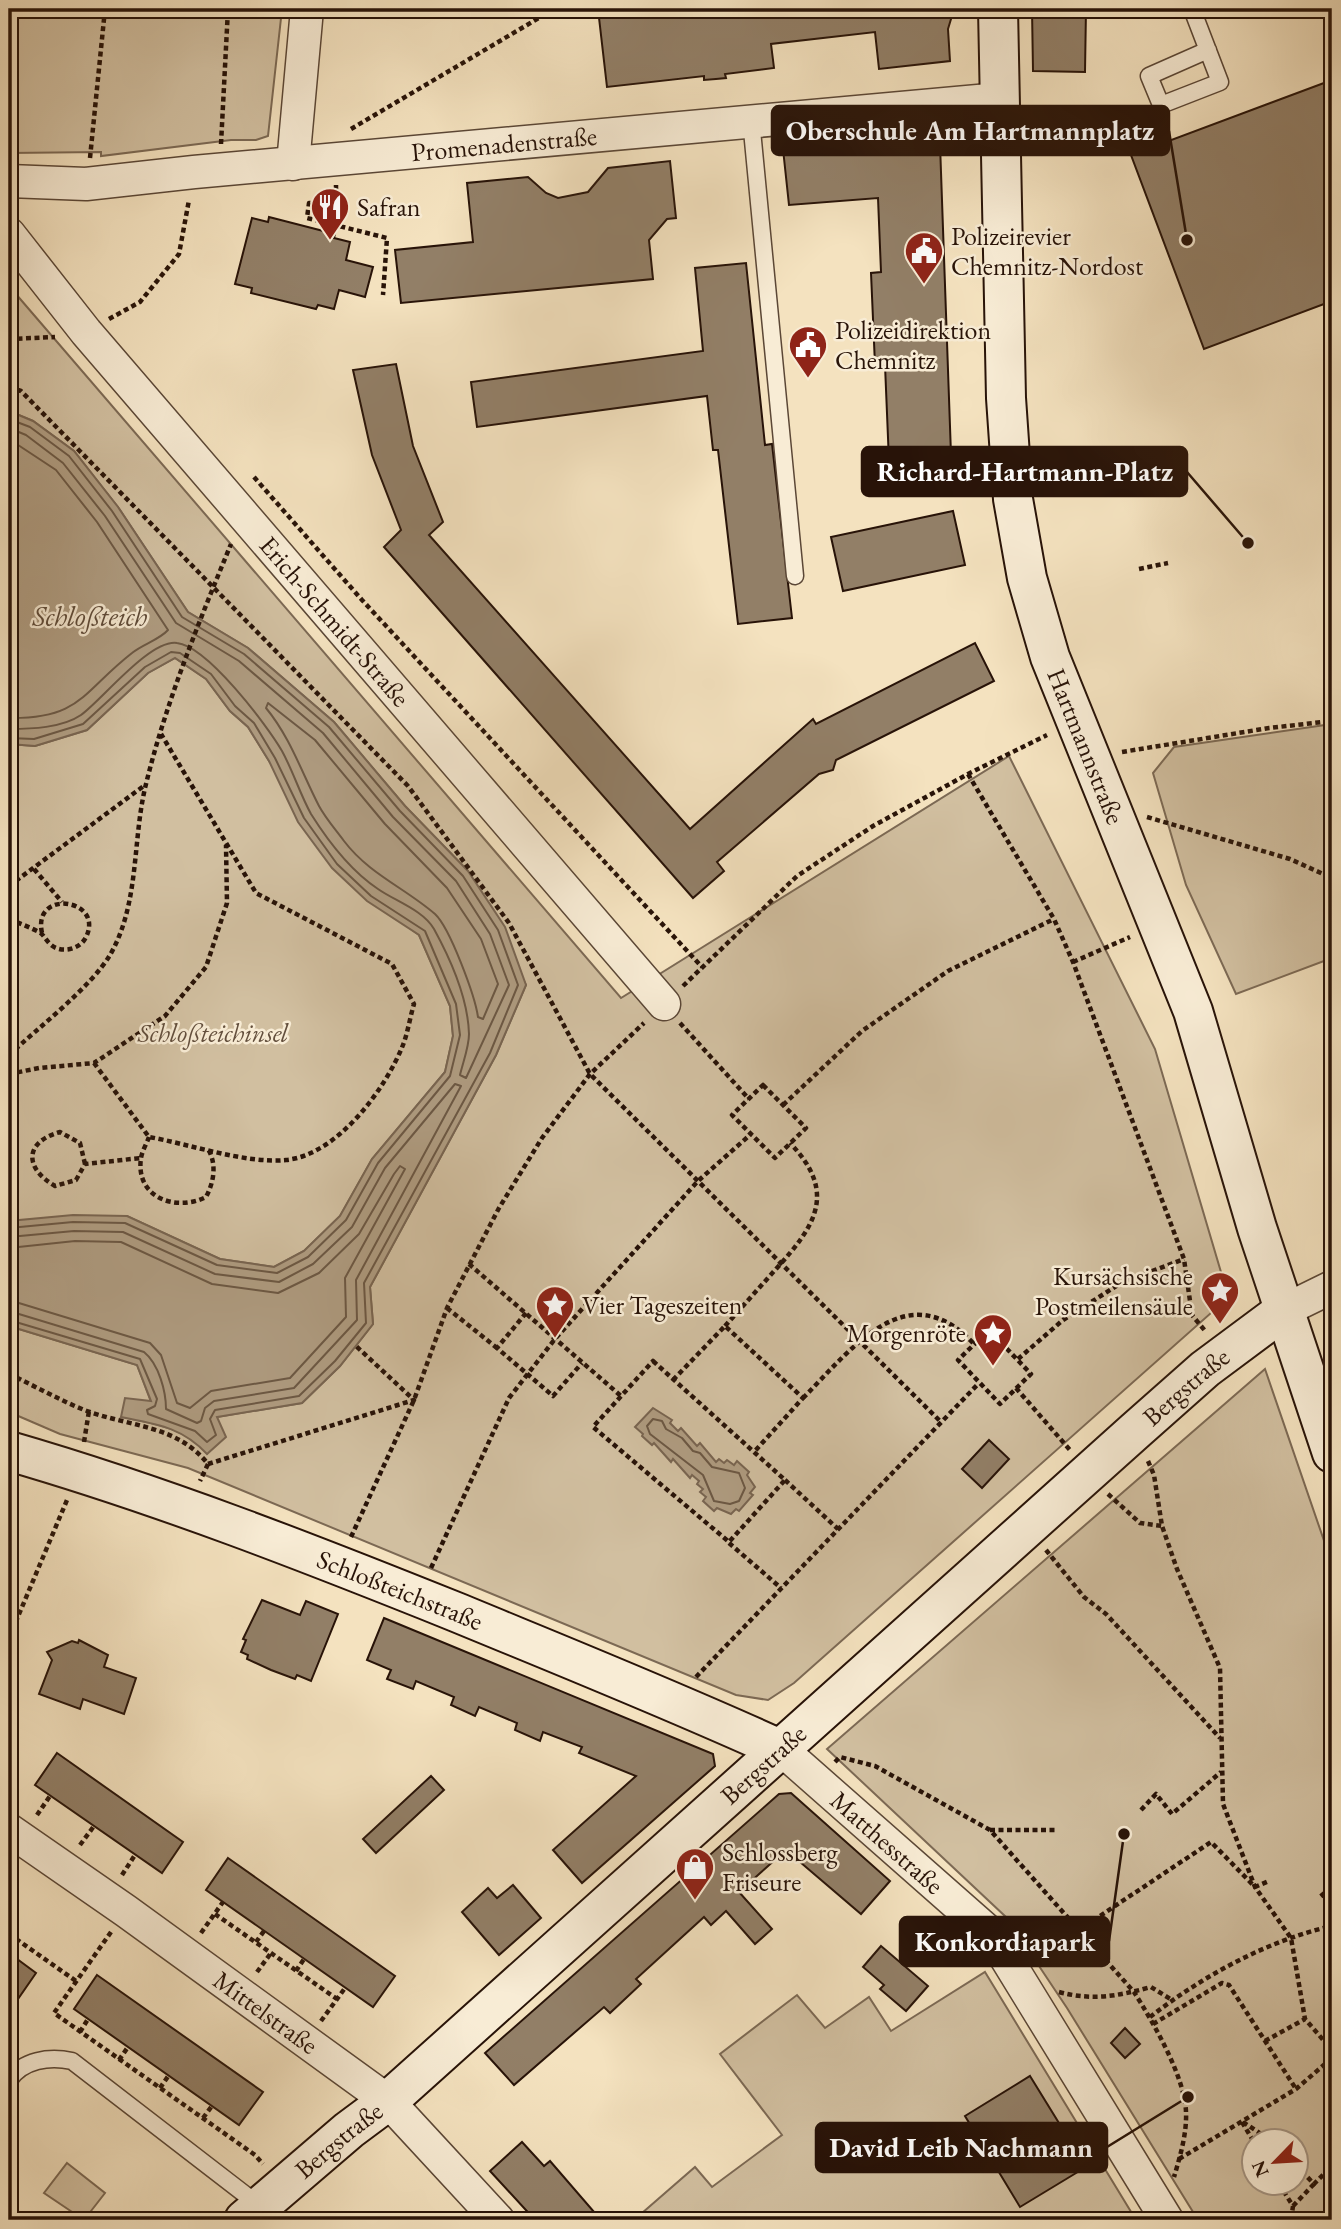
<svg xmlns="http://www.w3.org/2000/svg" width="1341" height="2229" font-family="'EB Garamond',serif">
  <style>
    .green { fill: #d1bfa0; stroke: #7c6954; stroke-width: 2; fill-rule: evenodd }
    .water { fill: #af9c81; stroke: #796551; stroke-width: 2 }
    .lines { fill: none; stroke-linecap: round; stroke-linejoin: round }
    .shore { stroke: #6c5844; stroke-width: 2 }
    .building { fill: #927f67; stroke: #281308; stroke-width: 2 }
    .lane-casing { stroke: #5b4736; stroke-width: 19 }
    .street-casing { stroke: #5b4736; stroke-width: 35 }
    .secondary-casing { stroke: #281308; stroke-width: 42 }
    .path { stroke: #281308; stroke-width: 4.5; stroke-dasharray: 5 3.5; stroke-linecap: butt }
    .lane { stroke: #f8ecd5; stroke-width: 16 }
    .street { stroke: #f8ecd5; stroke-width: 32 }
    .secondary { stroke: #f8ecd5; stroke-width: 38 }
    .labels { text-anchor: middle; stroke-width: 5; stroke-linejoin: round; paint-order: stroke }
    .street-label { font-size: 26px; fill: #281308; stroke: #f8ecd5 }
    .poi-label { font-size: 26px; fill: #281308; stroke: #f8ecd5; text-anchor: start }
    .park-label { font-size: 26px; font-style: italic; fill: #634f3d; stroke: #f8ecd5 }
    .water-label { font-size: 28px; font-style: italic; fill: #5e4a38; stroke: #f8ecd5 }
    .leader { fill: none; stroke: #281308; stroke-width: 2.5 }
    .callout-dot { fill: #281308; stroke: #f8ecd5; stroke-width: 2.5 }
    .callout { fill: #281308; stroke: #281308; stroke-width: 2.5 }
    .callout-label { font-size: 28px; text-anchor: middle; font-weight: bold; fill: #fff }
  </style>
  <rect width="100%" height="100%" fill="#f4e2bf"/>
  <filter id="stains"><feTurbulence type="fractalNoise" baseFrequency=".00286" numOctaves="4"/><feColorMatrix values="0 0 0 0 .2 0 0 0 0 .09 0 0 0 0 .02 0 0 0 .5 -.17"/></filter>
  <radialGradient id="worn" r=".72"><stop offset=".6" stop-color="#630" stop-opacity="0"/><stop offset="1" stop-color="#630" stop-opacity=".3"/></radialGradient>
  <g class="green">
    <path d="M9 9H282L268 136 256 140H231L101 156V152L9 153Z"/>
    <path d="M9 286 621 998 1009 756 1155 1049 1226 1289 1220 1305 794 1683 768 1700 736 1695 188 1468 60 1434 9 1412V1326L137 1365 151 1402 122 1417C156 1424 183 1427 207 1453L217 1417 302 1403 340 1366 373 1324 370 1287 496 1055 526 985 468 871 405 806 334 722 248 648 188 612 118 507 74 451 33 421 9 411Z"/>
    <path d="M175 658 206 679 230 711 248 727 269 761 399 920 419 935 450 1006 453 1036 445 1072 372 1159 340 1216 304 1251 274 1267 220 1259 127 1216 9 1221V744L35 746 87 730 148 673Z"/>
    <path d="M1332 724V958L1236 994 1186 885 1153 773 1174 747Z"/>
    <path d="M1265 1369 1332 1564V2220H1198L1067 2008 1007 1918 827 1749ZM1254 2142H1296V2184H1254Z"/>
    <path d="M985 1972 1136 2220H634L695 2167 712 2187 782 2135 720 2054 797 1995 825 2028 869 1997 891 2031Z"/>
    <path d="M67 2163 105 2193 84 2220 44 2193Z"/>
  </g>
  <g class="water">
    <path d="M9 411 33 421 74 451 118 507 188 612 248 648 334 722 405 806 468 871 505 927 526 985 496 1055 370 1287 373 1324 340 1366 302 1403 217 1417 226 1437 207 1454C182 1427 156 1424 121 1417L125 1398 151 1401 137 1365 9 1326V1221L73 1215 127 1216 220 1259 274 1267 304 1251 340 1216 372 1159 445 1072 453 1036 450 1006 419 935 367 901 332 868 298 822 269 761 248 727 230 711 206 679 175 658 148 673 87 730 35 746 9 744Z"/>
    <path d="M653 1408 672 1420 670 1423 678 1431 681 1428 697 1446 700 1443 716 1462 719 1459 724 1463 727 1460 734 1465 737 1461 749 1472 747 1475 755 1487 750 1493 753 1495 739 1511 736 1509 731 1514 717 1508 714 1511 703 1501 706 1497 700 1492 703 1489 697 1484 699 1481 692 1475 690 1478 673 1459 671 1462 654 1443 652 1445 642 1436 643 1434 635 1427Z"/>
  </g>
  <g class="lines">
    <g class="shore">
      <path d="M9 419 30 427 69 456 112 511 182 617 244 654 329 727 400 811 463 876 498 930 518 985 490 1053 364 1283 366 1323 335 1361 299 1396 215 1410 210 1419 216 1435 207 1442 195 1431 148 1414 147 1410 155 1406 157 1399 140 1359 9 1320"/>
      <path d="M9 428 26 435 63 463 105 516 176 623 239 661 323 733 393 817 456 881 490 934 509 985 466 1078 460 1075C463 1062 469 1047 469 1034 468 998 451 960 434 929 423 910 395 901 378 889 351 871 328 841 311 814 300 794 293 771 282 751 267 725 207 646 177 643 150 639 102 700 81 715 62 728 31 729 9 729"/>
      <path d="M9 439 56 470 97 522 168 630C159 640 143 644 132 653 82 692 81 719 9 718"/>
      <path d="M268 703 315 740 385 824 447 888 481 939 498 984 483 1019 478 1017C475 996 450 928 435 914 405 888 369 874 344 841 336 830 326 819 319 806 302 773 290 737 266 708Z"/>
      <path d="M9 738 34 739 83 724 145 667 171 652 180 653 211 674 235 706 254 723 275 758 304 818 337 864 371 896 425 931 456 1004 460 1035 450 1076 378 1163 346 1220 308 1257 277 1273 217 1265 125 1223 73 1222 9 1228"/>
      <path d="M9 1237 74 1231 123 1232 215 1274 279 1282 313 1264 352 1227 385 1168 455 1084 461 1086 356 1280 357 1320 294 1388 214 1401 205 1408 201 1421 197 1423 166 1409C166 1392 159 1364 144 1352L9 1311"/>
      <path d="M9 1248 75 1241 121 1242 212 1284 278 1293 319 1273 359 1234 394 1174 400 1166 405 1169 345 1278 346 1317 290 1378 211 1391 190 1408 177 1403 161 1355 150 1343 9 1300"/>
      <path d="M653 1419 662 1421 666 1429 682 1438 693 1451 700 1453 712 1467 739 1473 745 1488 739 1501 730 1504 714 1501 703 1475 650 1434 647 1426Z"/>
    </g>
  </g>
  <g class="building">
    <path d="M598 9H954L948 29 950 61 879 69 875 32 771 44 774 68 725 74 726 78 716 79 704 80V76L607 87Z"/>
    <path d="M1032 9H1086L1085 72 1033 71Z"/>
    <path d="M1332 80V301L1204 349 1131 155Z"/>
    <path d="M927 134 940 144 952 483 890 486 885 365H875L871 273 881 272 878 198 789 205 783 149Z"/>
    <path d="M670 161 676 218 667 219 649 240 653 279 401 303 395 250 473 242 467 183 528 177 546 193 558 198 588 192 608 168Z"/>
    <path d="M269 217 335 234 334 238 350 242 346 260 373 267 365 297 339 290 334 309 318 305 316 309 251 293 252 288 235 284 252 218 268 222Z"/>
    <path d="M746 263 765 445 772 444 792 618 738 624 718 450H713L707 396 477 427 471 382 703 351 695 268Z"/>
    <path d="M396 364 413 446 443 522 429 535 690 829 813 719 816 724 975 643 994 681 836 760 833 770 819 774 717 862 724 871 693 898 384 547 401 530 372 455 353 370Z"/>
    <path d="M953 511 965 565 843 591 831 537Z"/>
    <path d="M989 1440 1009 1459 982 1488 962 1469Z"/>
    <path d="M262 1600 300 1615 306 1601 338 1614 311 1681 297 1675 295 1679 271 1670 247 1659 248 1655 241 1652 246 1640 243 1639Z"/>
    <path d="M384 1618 713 1754 715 1766 582 1883 553 1850 636 1776 579 1753 582 1747 543 1732 540 1741 515 1730 517 1723 479 1707 475 1716 451 1705 454 1697 416 1681 413 1689 387 1679 391 1670 367 1660Z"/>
    <path d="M79 1640 108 1655 104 1667 136 1678 124 1714 83 1699 80 1709 39 1694 52 1660 47 1652 72 1641 78 1643Z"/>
    <path d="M57 1753 183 1842 162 1873 35 1785Z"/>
    <path d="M431 1776 444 1790 376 1853 363 1839Z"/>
    <path d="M791 1793 890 1881 861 1914 786 1850 739 1892 772 1929 755 1944 726 1911 711 1925 704 1917 636 1979 641 1984 610 2013 604 2007 514 2085 485 2053 779 1794Z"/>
    <path d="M228 1858 395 1976 373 2007 206 1890Z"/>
    <path d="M513 1885 541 1918 499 1955 462 1912 488 1888 497 1898Z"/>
    <path d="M881 1946 928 1986 906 2011 880 1989 884 1985 863 1967Z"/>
    <path d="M9 1953 36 1973 9 2012Z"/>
    <path d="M97 1975 263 2092 239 2125 74 2009Z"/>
    <path d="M1125 2028 1140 2044 1125 2058 1111 2043Z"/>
    <path d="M1030 2076 1086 2167 1020 2207 965 2116Z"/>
    <path d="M522 2142 544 2166 550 2161 601 2220H535L490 2171Z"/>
  </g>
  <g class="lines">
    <g class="lane-casing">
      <g id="lane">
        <path d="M1192 9 1220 82 1161 105 1149 76 1208 50"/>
        <path d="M751 120 795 576"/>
        <path d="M9 2080C23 2060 49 2056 72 2061L260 2206"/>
      </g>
    </g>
    <g class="street-casing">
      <g id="street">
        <path d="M293 164 307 9"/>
        <path id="s1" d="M9 181 86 184 194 172 1000 99"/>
        <path id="s2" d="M9 234 86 332 664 1004"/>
        <path d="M1283 1311 1332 1287"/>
        <path id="s3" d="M782 1750 992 1935 1167 2220"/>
        <path id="s4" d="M9 1830 126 1911 388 2101 498 2220"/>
      </g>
    </g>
    <g class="secondary-casing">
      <g id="secondary">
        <path id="s5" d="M998 9 1006 398 1013 499 1027 578 1050 657 1193 1011 1257 1228 1332 1453"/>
        <path id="s6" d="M9 1451C161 1495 309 1553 456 1612 565 1657 675 1701 782 1750"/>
        <path id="s7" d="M244 2220 349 2130 388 2101 1135 1431 1205 1369 1283 1311"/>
      </g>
    </g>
    <g class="path">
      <path d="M351 129 554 9"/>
      <path d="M221 144 228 9"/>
      <path d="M90 158 105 9"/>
      <path d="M336 185V202L309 203 307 218 387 238 383 295"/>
      <path d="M109 319 140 302 179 254 189 200"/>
      <path d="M9 339 55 337"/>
      <path d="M9 387 21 391 408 786 509 923 590 1074 941 1422"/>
      <path d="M254 477 362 600 702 967"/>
      <path d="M1139 569 1168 563"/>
      <path d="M1122 752 1269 728 1332 721"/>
      <path d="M968 774 1054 919 1073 962 1184 1259 1192 1315 1206 1332"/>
      <path d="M1147 817 1290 859 1332 878"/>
      <path d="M34 869 62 902"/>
      <path d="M9 886 145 785"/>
      <path d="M9 919C19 923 29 927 39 932 44 935 45 939 50 944 60 954 80 950 86 937 105 899 32 888 42 933"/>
      <path d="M1073 962 1130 937"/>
      <path d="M683 986 797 876 873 826 968 774 1047 735"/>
      <path d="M680 1023 749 1099"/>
      <path d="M9 1055C38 1028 91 987 110 955 140 903 132 840 146 784 166 702 199 622 231 544"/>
      <path d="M94 1063 149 1137C189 1144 246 1164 286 1160 337 1155 385 1090 403 1045 408 1032 410 1017 414 1004L392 964 256 893 161 734"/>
      <path d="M9 1074 39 1068 94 1063 165 1016 206 967 227 903 226 845"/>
      <path d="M763 1085 806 1128 775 1158 732 1115Z"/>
      <path d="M783 1105 862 1031 948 971 1054 919"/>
      <path d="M149 1137C147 1143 142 1151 141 1158 135 1198 176 1212 206 1197 214 1182 217 1164 208 1149"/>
      <path d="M85 1164 80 1143 60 1132C24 1142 24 1168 55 1186L76 1180 85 1164 141 1158"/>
      <path d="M469 1264 621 1396"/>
      <path d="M447 1308 497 1348"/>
      <path d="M526 1313 497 1348 553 1396 582 1363"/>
      <path d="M725 1326C742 1307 759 1288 776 1269 815 1226 838 1193 790 1143"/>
      <path d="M989 1330 1031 1374 1000 1404 958 1360Z"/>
      <path d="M1018 1359 1063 1320 1121 1283 1184 1259"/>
      <path d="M653 1361 785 1480 729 1542 593 1427Z"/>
      <path d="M9 1374C35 1386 61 1401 87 1411 131 1427 177 1425 208 1464L200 1481"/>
      <path d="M673 1380 725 1326 803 1398 754 1452"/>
      <path d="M1016 1388 1070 1450"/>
      <path d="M803 1398C851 1350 907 1272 974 1344"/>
      <path d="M84 1442 89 1411"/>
      <path d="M1148 1461 1154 1475 1162 1526 1177 1569 1220 1668 1223 1804 1255 1887 1291 1938 1305 2019 1332 2050"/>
      <path d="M208 1464 414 1400 356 1346"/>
      <path d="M785 1480 838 1529"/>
      <path d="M1108 1494 1140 1523 1162 1526"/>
      <path d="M351 1537 414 1400 447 1308 499 1208 542 1138 590 1074 644 1023"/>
      <path d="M729 1543 781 1588"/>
      <path d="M1046 1550 1084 1597 1106 1614 1220 1738"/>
      <path d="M431 1568 509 1398 555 1339 698 1181 751 1134"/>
      <path d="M9 1638 67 1500"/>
      <path d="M696 1677 979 1383"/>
      <path d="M835 1762 840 1757 875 1766 990 1830 1134 1992C1153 2022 1185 2077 1186 2112 1187 2133 1180 2157 1174 2177"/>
      <path d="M1141 1810 1156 1794 1172 1814 1221 1772"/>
      <path d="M37 1815 50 1796"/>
      <path d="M990 1830H1056"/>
      <path d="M80 1845 94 1826"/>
      <path d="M122 1875 135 1855"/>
      <path d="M1321 1893 1329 1903 1332 1918"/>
      <path d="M215 1914 337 1999"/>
      <path d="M1079 1930 1211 1842 1255 1887 1269 1881"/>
      <path d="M111 1932 54 2013 255 2155 263 2164"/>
      <path d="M201 1933 223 1902"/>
      <path d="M9 1934 76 1981"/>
      <path d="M256 1942 264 1931"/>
      <path d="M296 1971 304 1959"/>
      <path d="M257 1972 271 1953"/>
      <path d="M1059 1992C1093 2001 1118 1996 1151 1987L1172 2000"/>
      <path d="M1150 2017C1203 1976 1266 1941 1332 1926"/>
      <path d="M321 2021 345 1988"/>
      <path d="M1153 2024 1222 1983 1229 1985 1296 2089"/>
      <path d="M80 2032 88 2019"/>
      <path d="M1265 2041 1305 2019"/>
      <path d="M119 2060 128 2047"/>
      <path d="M160 2088 169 2075"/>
      <path d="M203 2118 212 2106"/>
      <path d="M1242 2122 1254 2142"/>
      <path d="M1243 2122 1273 2142"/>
      <path d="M1179 2159 1296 2089 1332 2058"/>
      <path d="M1296 2165 1314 2184 1332 2166"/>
      <path d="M1279 2184 1293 2206 1291 2220"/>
      <path d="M1293 2206 1314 2184"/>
    </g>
    <use href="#lane" class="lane"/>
    <use href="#street" class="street"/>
    <use href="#secondary" class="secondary"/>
  </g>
  <defs>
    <g id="restaurant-pin" transform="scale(2.0125)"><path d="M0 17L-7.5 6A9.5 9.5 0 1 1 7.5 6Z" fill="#8f2418" stroke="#f8ecd5"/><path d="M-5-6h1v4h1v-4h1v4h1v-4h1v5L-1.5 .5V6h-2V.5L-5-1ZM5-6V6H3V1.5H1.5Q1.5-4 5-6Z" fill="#fff"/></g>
    <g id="civic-pin" transform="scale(2.0125)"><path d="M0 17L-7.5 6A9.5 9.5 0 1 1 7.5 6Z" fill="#8f2418" stroke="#f8ecd5"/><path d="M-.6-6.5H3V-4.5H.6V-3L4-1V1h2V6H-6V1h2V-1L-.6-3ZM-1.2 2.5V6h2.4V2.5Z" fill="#fff"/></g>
    <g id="sight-pin" transform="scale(2.0125)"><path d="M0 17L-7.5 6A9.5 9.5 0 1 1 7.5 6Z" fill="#8f2418" stroke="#f8ecd5"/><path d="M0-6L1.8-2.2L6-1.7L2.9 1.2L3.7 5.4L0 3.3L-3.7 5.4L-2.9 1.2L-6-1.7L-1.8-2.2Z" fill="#fff"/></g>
    <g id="shop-pin" transform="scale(2.0125)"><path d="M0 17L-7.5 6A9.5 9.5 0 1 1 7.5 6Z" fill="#8f2418" stroke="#f8ecd5"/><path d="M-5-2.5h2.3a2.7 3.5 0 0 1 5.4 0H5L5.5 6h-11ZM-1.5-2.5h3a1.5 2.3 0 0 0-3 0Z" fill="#fff"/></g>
  </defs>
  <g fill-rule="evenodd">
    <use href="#restaurant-pin" x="330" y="207"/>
    <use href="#civic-pin" x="924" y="251"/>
    <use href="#civic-pin" x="808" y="345"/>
    <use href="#sight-pin" x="1220" y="1291"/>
    <use href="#sight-pin" x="555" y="1305"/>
    <use href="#sight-pin" x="993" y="1333"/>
    <use href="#shop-pin" x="695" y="1867"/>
  </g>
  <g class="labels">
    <g class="street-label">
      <text dy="9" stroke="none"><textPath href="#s1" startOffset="497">Promenadenstraße</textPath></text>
      <text dy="9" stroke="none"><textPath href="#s2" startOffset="506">Erich-Schmidt-Straße</textPath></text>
      <text dy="9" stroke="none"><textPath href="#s5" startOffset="749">Hartmannstraße</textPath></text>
      <text dy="9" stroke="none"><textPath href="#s7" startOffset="1258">Bergstraße</textPath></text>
      <text dy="9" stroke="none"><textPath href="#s6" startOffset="415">Schloßteichstraße</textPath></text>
      <text dy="9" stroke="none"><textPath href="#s7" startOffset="691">Bergstraße</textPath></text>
      <text dy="9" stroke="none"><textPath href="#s3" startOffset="140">Matthesstraße</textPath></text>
      <text dy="9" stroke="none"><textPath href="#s4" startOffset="315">Mittelstraße</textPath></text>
      <text dy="9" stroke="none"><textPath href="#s7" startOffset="124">Bergstraße</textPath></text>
    </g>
    <g class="poi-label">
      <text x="357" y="216">Safran</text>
      <text x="951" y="245">Polizeirevier<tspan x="951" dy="30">Chemnitz-Nordost</tspan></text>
      <text x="835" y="339">Polizeidirektion<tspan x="835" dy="30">Chemnitz</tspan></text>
      <text x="1193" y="1285" text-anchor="end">Kursächsische<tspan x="1193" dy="30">Postmeilensäule</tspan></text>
      <text x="582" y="1314">Vier Tageszeiten</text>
      <text x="966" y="1342" text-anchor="end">Morgenröte</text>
      <text x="722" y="1861">Schlossberg<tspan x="722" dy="30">Friseure</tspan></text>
    </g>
    <g class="park-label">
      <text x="213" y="1042">Schloßteichinsel</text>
    </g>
    <g class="water-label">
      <text x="90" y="626">Schloßteich</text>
    </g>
  </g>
  <path class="leader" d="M1187 240L1169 131M1248 543L1187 472M1124 1834L1109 1941M1188 2097L1107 2147"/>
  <g class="callout-dot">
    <circle cx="1187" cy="240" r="7"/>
    <circle cx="1248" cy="543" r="7"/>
    <circle cx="1124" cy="1834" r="7"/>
    <circle cx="1188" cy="2097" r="7"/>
  </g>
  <g class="callout">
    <rect x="772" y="106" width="397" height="49" rx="7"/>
    <rect x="862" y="447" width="325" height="49" rx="7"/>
    <rect x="900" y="1917" width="209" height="49" rx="7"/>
    <rect x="816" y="2123" width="291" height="49" rx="7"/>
  </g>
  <g class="callout-label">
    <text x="970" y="140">Oberschule Am Hartmannplatz</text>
    <text x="1025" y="481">Richard-Hartmann-Platz</text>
    <text x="1005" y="1951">Konkordiapark</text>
    <text x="961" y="2157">David Leib Nachmann</text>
  </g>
  <rect width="1341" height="2229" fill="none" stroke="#f4e2bf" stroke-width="35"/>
  <rect x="10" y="10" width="1320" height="2208" fill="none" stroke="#281308" stroke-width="3.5"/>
  <rect x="18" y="18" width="1306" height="2194" fill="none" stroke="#281308" stroke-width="2"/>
  <g transform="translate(1275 2162) rotate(245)"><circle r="33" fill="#f8ecd5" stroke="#a59583" stroke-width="2"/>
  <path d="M0-5L12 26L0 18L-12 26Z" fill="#8f2418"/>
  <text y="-10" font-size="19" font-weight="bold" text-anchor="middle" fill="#281308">N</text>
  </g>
  <rect width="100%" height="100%" filter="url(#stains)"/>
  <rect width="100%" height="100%" fill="url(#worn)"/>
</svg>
